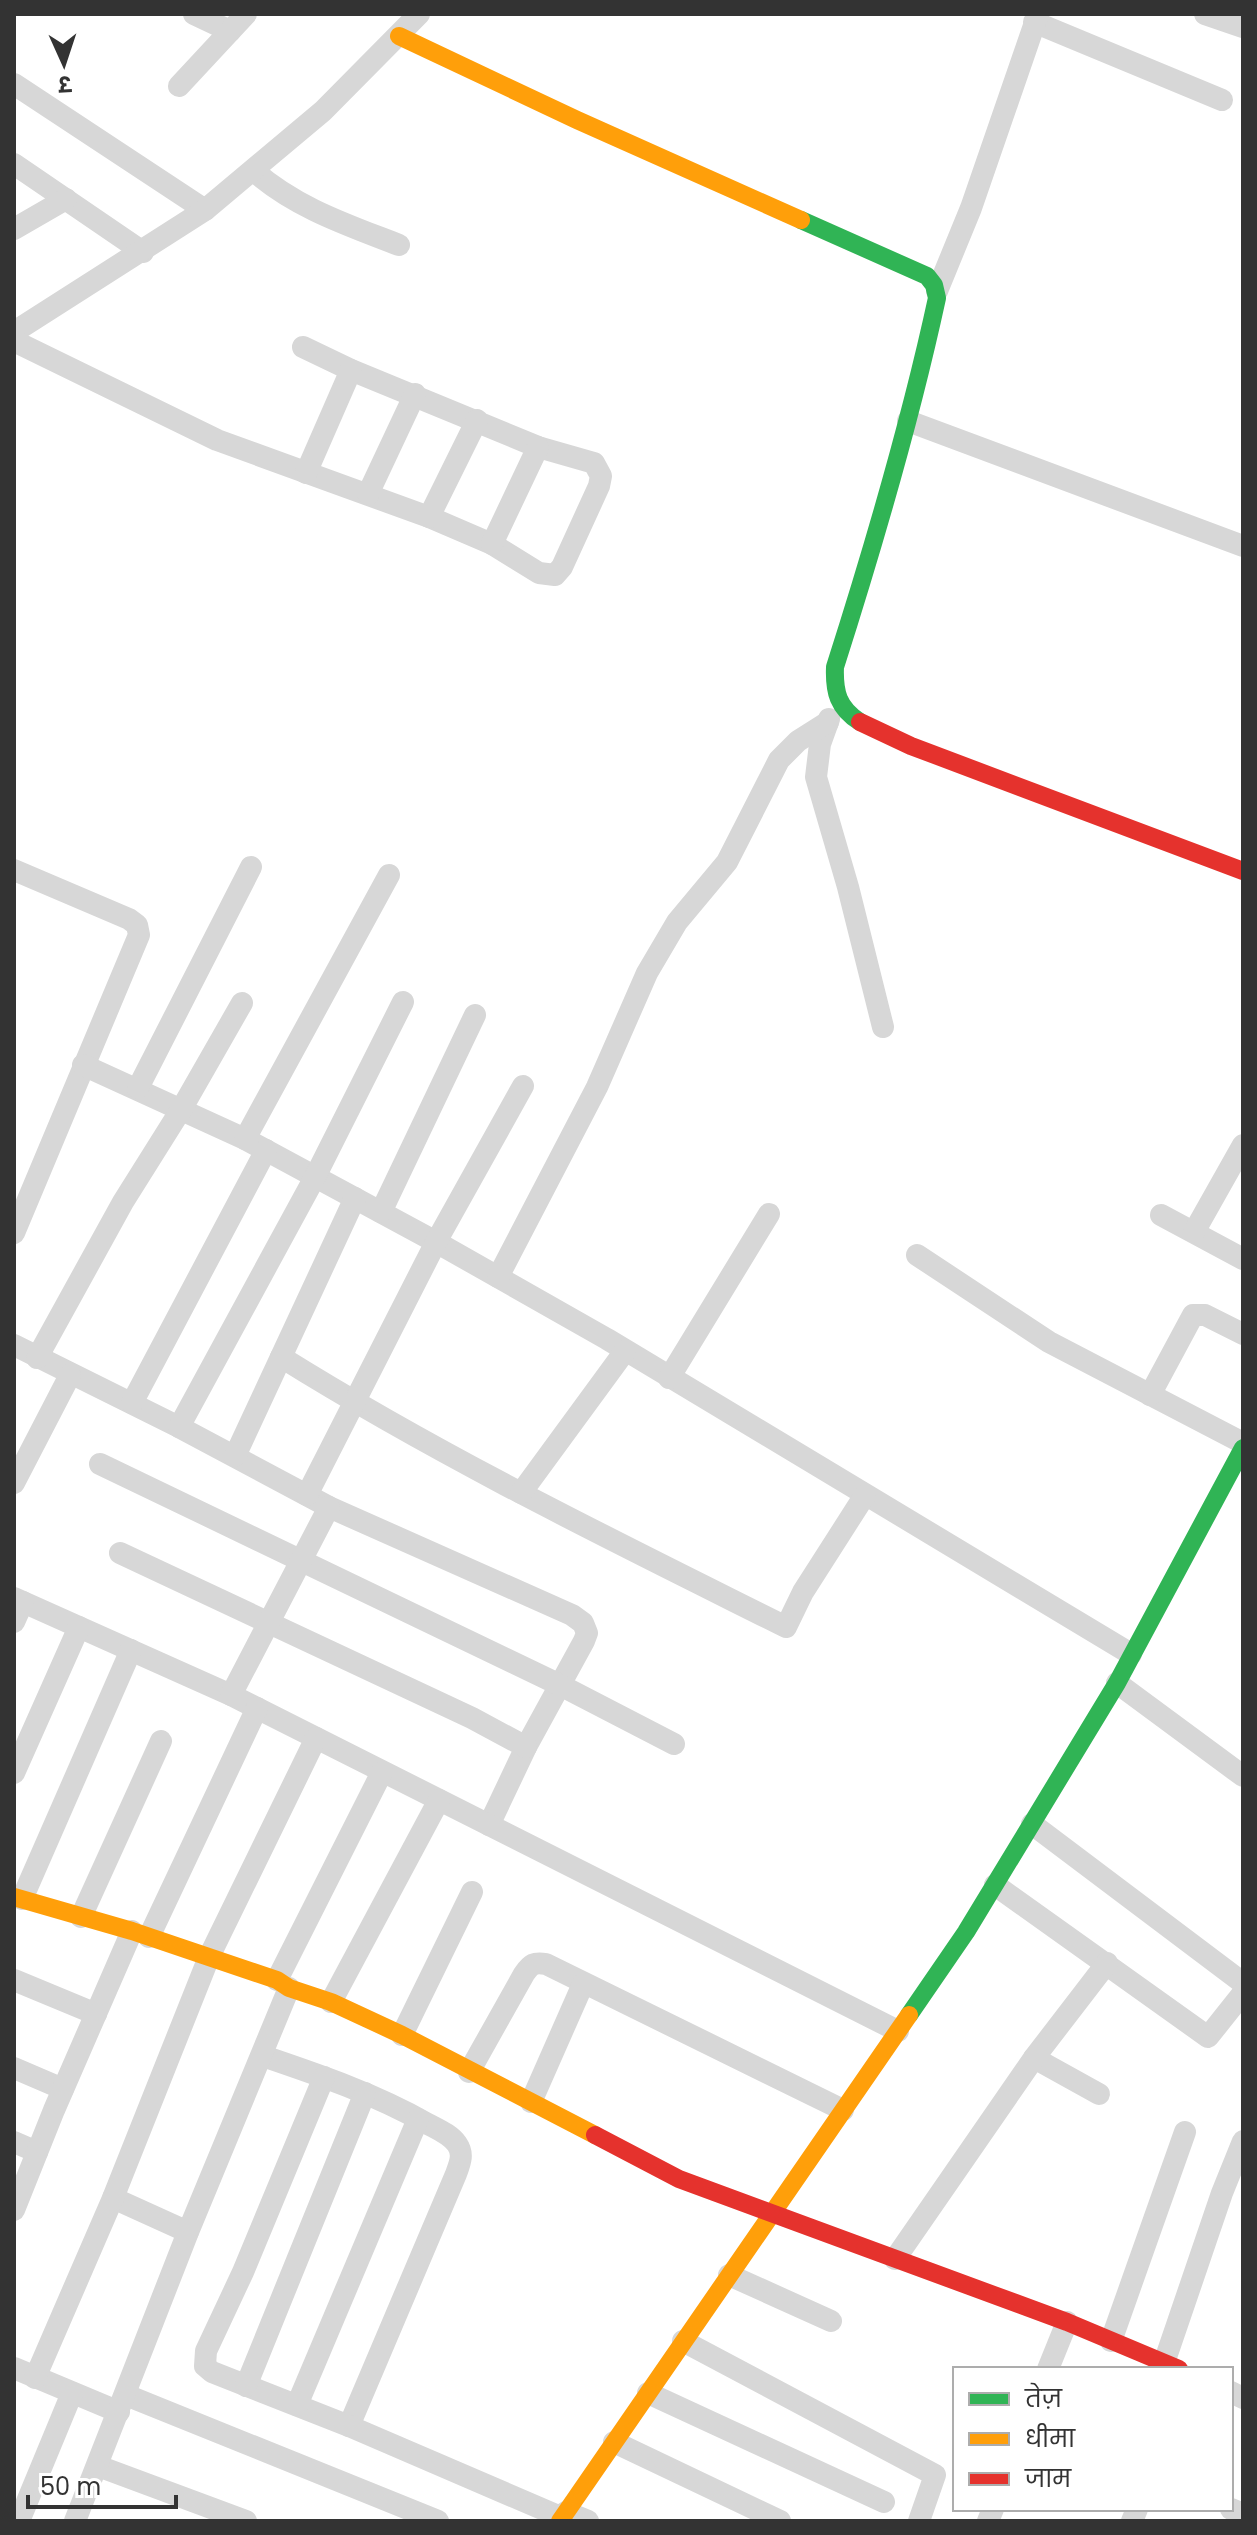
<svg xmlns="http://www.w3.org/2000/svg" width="1257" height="2535" font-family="Poppins,'Noto Sans Devanagari',sans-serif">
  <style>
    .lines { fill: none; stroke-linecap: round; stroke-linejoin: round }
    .street { stroke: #d7d7d7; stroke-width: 22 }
    .fast { stroke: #30b455; stroke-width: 18 }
    .slow { stroke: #ff9f0a; stroke-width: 18 }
    .jam { stroke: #e5322d; stroke-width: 18 }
  </style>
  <rect width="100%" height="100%" fill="#fff"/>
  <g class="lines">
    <g class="street">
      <path d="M194 14 230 31"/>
      <path d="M1205 14 1243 27"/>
      <path d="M1034 22 1222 100"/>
      <path d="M14 84 205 210"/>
      <path d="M179 86 246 14"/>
      <path d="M14 164 143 252"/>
      <path d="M254 171C296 208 348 225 399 245"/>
      <path d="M14 229 66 199"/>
      <path d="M937 291 971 208 1038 14"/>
      <path d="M14 332 205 210 323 111 419 14"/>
      <path d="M14 341 217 440 429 517 492 544 539 573 555 575 562 567 599 486 601 476 594 463 538 447 351 370 303 347"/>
      <path d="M908 421 1243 546"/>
      <path d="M306 473 351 370"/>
      <path d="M368 494 415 394"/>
      <path d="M429 517 477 420"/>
      <path d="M492 544 538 447"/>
      <path d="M829 719 820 744 816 777 848 887 883 1027"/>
      <path d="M14 870 129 919 137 925 139 935 14 1233"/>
      <path d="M83 1065 245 1139 436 1242 607 1339 1131 1654"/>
      <path d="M138 1088 251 867"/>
      <path d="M245 1139 389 875"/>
      <path d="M381 1212 475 1015"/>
      <path d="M1161 1215 1243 1259"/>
      <path d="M1194 1232 1243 1145"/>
      <path d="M917 1255 1049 1342 1243 1443"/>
      <path d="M498 1277 597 1087 647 973 677 922 727 862 779 760 798 741 828 722"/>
      <path d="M14 1345 179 1427 329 1507 572 1615 583 1623 587 1633 584 1641 526 1747 489 1825"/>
      <path d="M281 1357C443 1458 616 1542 786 1627L803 1592 865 1495"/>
      <path d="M37 1358 123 1202 182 1108 242 1003"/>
      <path d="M669 1378 769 1214"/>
      <path d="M1150 1395 1193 1315H1205L1243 1334"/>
      <path d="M132 1403 266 1150"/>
      <path d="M179 1427 315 1177 403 1002"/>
      <path d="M235 1456 355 1198"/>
      <path d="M100 1464 560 1685 674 1744"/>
      <path d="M14 1483 70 1375"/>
      <path d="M521 1493 625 1351"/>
      <path d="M307 1495 436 1242 523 1086"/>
      <path d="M120 1553 472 1718 526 1747"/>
      <path d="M14 1598 231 1695 898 2031"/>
      <path d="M14 1622 23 1602"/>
      <path d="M1117 1683 1243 1776"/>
      <path d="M231 1695 329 1507"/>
      <path d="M14 1773 79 1627"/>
      <path d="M1032 1824 1243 1983"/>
      <path d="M995 1885 1208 2037 1243 1993"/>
      <path d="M22 1899 131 1650"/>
      <path d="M81 1917 161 1741"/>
      <path d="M149 1937 257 1708"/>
      <path d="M14 1980 96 2014"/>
      <path d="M277 1980 382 1772"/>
      <path d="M331 2002 439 1800"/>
      <path d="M402 2035 472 1892"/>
      <path d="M263 2056C319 2075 375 2094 426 2123 437 2129 450 2134 457 2144 464 2154 460 2163 456 2174L349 2426"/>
      <path d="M1034 2058 1099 2094"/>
      <path d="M14 2068 63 2089"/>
      <path d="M469 2072 524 1974C531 1964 534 1962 546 1964L843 2110"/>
      <path d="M324 2077 243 2272 206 2351 205 2366 212 2372 349 2426 563 2518"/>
      <path d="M531 2102 583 1984"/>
      <path d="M14 2142 37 2152"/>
      <path d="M113 2198 188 2232"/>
      <path d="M14 2210 54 2110 132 1931"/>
      <path d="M895 2259 1034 2058 1107 1963"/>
      <path d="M729 2275 831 2321"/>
      <path d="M683 2341 935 2475 919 2521"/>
      <path d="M1111 2341 1185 2132"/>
      <path d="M1164 2363 1222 2193 1243 2141"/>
      <path d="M14 2368 119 2412"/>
      <path d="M1048 2369 1067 2322"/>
      <path d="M35 2378 113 2198 209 1957 316 1738"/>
      <path d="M246 2386 365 2093"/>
      <path d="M1231 2392 1243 2398"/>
      <path d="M648 2393 884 2502"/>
      <path d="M126 2395 438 2521"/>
      <path d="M297 2405 418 2119"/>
      <path d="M614 2442 780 2521"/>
      <path d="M98 2466 246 2521"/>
      <path d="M1231 2509 1243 2514"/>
      <path d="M566 2512 588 2521"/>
      <path d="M19 2521 72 2393"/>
      <path d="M75 2521 188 2232 289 1988"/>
      <path d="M988 2521 993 2509"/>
      <path d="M1132 2521 1137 2509"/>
    </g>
    <g class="fast">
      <path d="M801 220 927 276 934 285 937 298C910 423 874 545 835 667 834 692 838 708 860 722"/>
      <path d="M909 2015 966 1932 1117 1683 1243 1448"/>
    </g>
    <g class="slow">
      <path d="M399 36 577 120 801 220"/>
      <path d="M14 1897 132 1931 277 1980 289 1988 331 2002 402 2035 595 2135"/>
      <path d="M560 2521 909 2015"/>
    </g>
    <g class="jam">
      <path d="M860 722 911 746 1243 871"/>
      <path d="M595 2135 679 2179 1067 2322 1179 2369"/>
    </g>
  </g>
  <rect width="1257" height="2535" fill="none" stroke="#333333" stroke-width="32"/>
  <rect x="953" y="2367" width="280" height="144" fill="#ffffff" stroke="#adadad" stroke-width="2"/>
  <rect x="969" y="2393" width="40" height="12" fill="#30b455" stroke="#adadad" stroke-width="2"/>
  <text x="1025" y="2407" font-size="24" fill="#333333">तेज़</text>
  <rect x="969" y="2433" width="40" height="12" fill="#ff9f0a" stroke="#adadad" stroke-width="2"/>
  <text x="1025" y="2447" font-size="24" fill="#333333">धीमा</text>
  <rect x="969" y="2473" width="40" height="12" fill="#e5322d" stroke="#adadad" stroke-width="2"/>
  <text x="1025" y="2487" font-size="24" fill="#333333">जाम</text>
  <g transform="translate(64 64) rotate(177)" stroke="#ffffff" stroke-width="6" paint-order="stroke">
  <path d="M0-6L14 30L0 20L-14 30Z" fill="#333333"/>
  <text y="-12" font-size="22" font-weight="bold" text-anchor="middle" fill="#333333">उ</text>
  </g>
  <path d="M28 2495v12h148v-12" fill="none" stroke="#333333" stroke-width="4"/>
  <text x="40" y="2495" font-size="24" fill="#333333" stroke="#ffffff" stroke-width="6" paint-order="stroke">50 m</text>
</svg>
